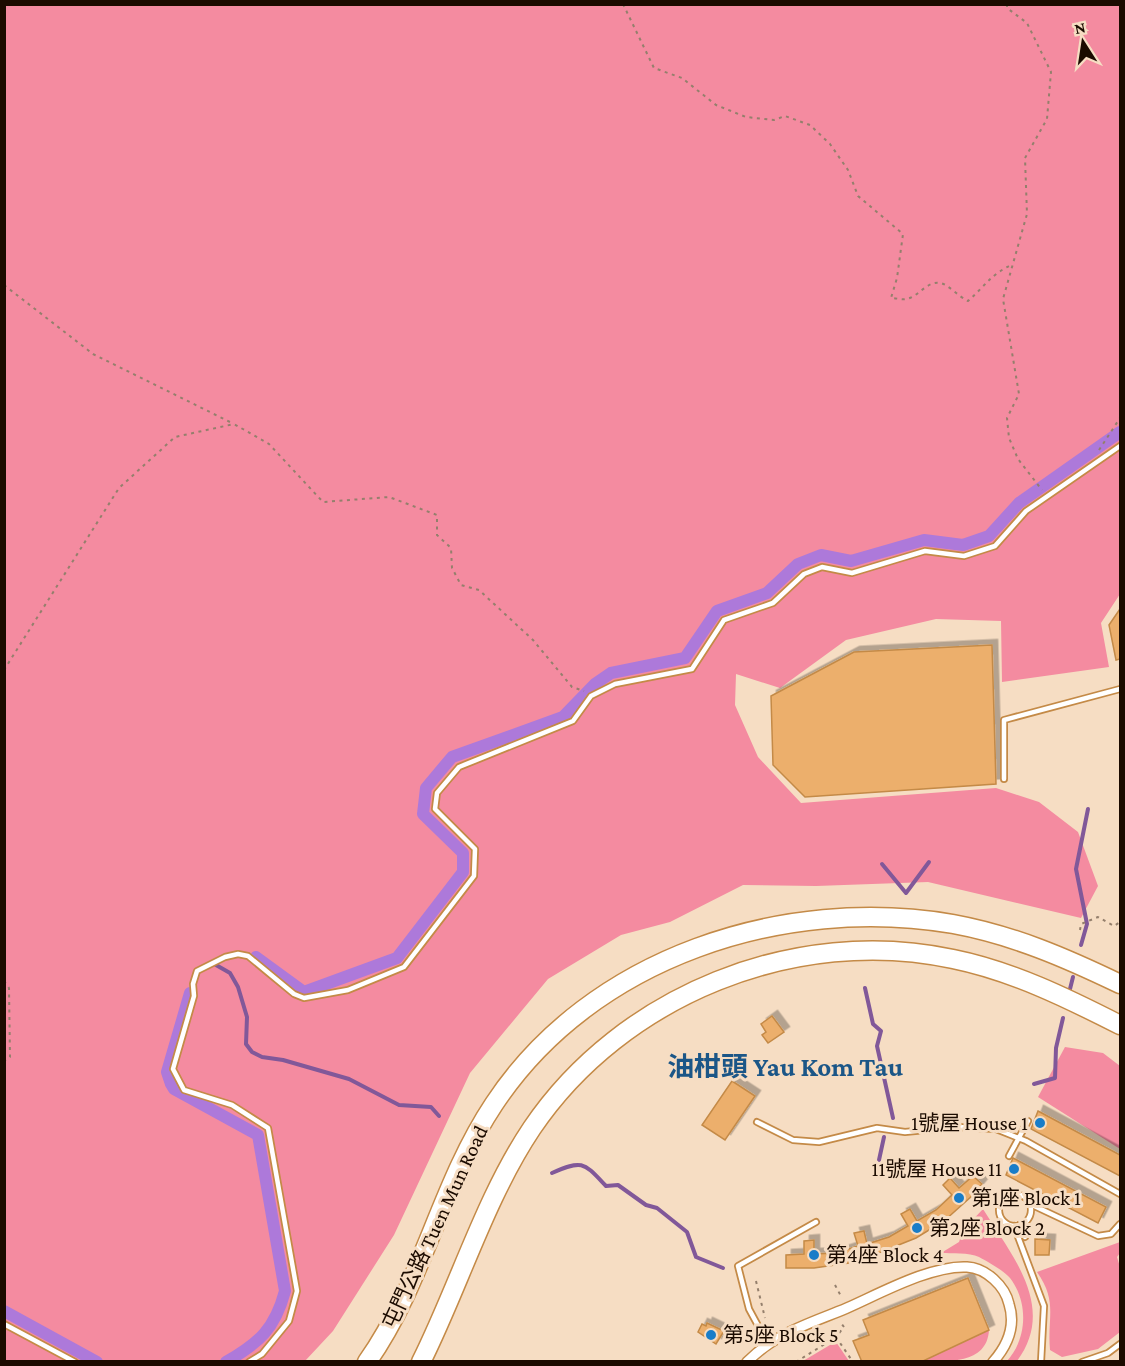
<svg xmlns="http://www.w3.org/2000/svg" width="1125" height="1366" font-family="'Crimson Pro','Noto Sans TC',serif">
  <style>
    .green { fill: #f48ba0 }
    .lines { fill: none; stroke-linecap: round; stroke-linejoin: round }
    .stream { stroke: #815899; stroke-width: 4 }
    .canal { stroke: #ad79da; stroke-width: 12 }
    .building { fill: #ecaf6c; stroke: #c48a47; stroke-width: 1.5; filter: url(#shadow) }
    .lane-casing { stroke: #c48a47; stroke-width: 8 }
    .street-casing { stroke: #c48a47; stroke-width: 12 }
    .highway-casing { stroke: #c48a47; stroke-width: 21 }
    .path { stroke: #947f6c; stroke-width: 2; stroke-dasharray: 3 4.5; stroke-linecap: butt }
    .lane { stroke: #fff; stroke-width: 4.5 }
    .street { stroke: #fff; stroke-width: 9 }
    .highway { stroke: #fff; stroke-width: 18 }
    .poi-dot { fill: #197dc8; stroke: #f6ddc3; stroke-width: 2 }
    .labels { text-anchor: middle; stroke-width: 6; stroke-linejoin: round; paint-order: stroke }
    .poi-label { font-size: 21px; fill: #1b0b00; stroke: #f6ddc3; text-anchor: start }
    .street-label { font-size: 21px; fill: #1b0b00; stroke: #f6ddc3 }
    .district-label { font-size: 27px; font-weight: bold; fill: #1b5687; stroke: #f6ddc3 }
  </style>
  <defs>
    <filter id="shadow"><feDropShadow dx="5.5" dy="-5.5" stdDeviation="0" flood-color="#0004"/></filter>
  </defs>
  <rect width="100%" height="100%" fill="#f6ddc3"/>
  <g class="green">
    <path d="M5 5H1120V594L1101 623 1109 667 1002 682 1001 621 936 619 846 640 780 688 736 674 735 705 758 757 801 803 996 788 1039 802 1078 832 1098 886 1081 918 928 882 816 886 743 885 670 922 621 935 548 979 470 1073 394 1235 333 1331 305 1361 5 1362Z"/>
    <path d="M1065 1047 1103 1053 1120 1066V1149L1038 1097Z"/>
    <path d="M983 1209C1012 1256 1057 1307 1017 1361H1007C1027 1339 1029 1303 1010 1278 1003 1270 988 1262 979 1257 969 1252 951 1254 941 1253L959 1242 963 1230Z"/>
    <path d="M1120 1242V1253L1117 1257 1120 1267V1332L1098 1349 1062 1357 1050 1350C1047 1317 1058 1302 1037 1272Z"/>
    <path d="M989 1330C987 1365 947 1361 921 1362Z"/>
    <path d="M836 1342 849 1361H803L835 1342Z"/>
  </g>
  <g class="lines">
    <g class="stream">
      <path d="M882 864 906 893 929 862"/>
      <path d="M1081 945 1087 924 1076 869 1088 809"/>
      <path d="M216 965 230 973 238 987 247 1017 246 1044 252 1052 262 1057 283 1060 349 1079 399 1105 431 1107 439 1116"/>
      <path d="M865 988 873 1024 881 1031 877 1046 893 1118"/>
      <path d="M1070 989 1073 977"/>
      <path d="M1034 1084 1055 1078 1056 1048 1063 1018"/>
      <path d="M879 1160 884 1137"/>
      <path d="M552 1173C583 1159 584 1163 606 1186L618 1185 646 1205 657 1208 687 1232 696 1257 723 1268"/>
    </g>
    <g class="canal">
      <path d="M256 957 304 992 397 958 463 872V853L423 814 426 788 452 757 563 717 595 684 611 673 685 658 717 611 767 593 798 564 821 555 851 561 924 540 963 545 989 536 1019 503 1120 432"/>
      <path d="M190 993 167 1072 171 1084 174 1089 258 1135 285 1291C275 1329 259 1343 226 1362"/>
      <path d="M4 1311 97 1362"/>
    </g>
  </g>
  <g class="building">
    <path d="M1120 609V659L1116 660 1109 625Z"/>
    <path d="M992 645 996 784 805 797 773 765 771 696 854 652Z"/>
    <path d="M772 1016 784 1032 768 1043 762 1035 766 1032 761 1024Z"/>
    <path d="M732 1081 755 1096 725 1140 702 1125Z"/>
    <path d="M1038 1111 1120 1155V1176L1031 1129Z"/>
    <path d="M1013 1158 1106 1207 1098 1223 1006 1175Z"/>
    <path d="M973 1176 982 1184 973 1195 944 1221 916 1238 856 1262 814 1268H786V1255L804 1254V1241L814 1240V1254L836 1253 858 1246 854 1233 864 1231 867 1244 889 1237 908 1226 901 1214 910 1209 917 1221 936 1210 952 1195 943 1185 950 1178 959 1188Z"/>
    <path d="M1035 1239 1050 1240 1049 1255H1035Z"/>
    <path d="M968 1278 989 1330 921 1362H862L853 1341 869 1335 863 1320Z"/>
    <path d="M707 1323 724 1331 716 1344 698 1332 702 1324 706 1326Z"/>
  </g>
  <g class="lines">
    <g class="lane-casing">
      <g id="lane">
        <path d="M1004 779V720L1120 689"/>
        <path d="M757 1122 793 1140 819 1142 877 1128 905 1132 957 1127 996 1129 1026 1141 1120 1194"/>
        <path d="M1009 1156 1028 1121"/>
        <circle cx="1015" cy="1210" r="16"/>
        <path d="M1030 1204 1098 1236 1111 1234 1120 1224"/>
        <path d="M1019 1225 1025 1237"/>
        <path d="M1014 1226 1044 1306 1041 1362"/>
        <path d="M4 1324 75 1362"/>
        <path d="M768 1344 749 1309 738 1266 816 1222"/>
        <path d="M249 1362 262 1354 289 1321 297 1291 268 1128 232 1105 184 1090 173 1069 194 996 193 984 197 971 225 957 238 954 248 956 294 994 304 998 348 990 404 967 474 876 475 849 435 809 437 793 459 767 573 721 591 696 615 684 692 669 724 620 773 603 804 574 822 567 852 573 925 551 964 556 995 546 1026 511 1120 446"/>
        <path d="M1082 1362 1108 1353 1120 1344"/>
      </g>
    </g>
    <g class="street-casing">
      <path id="street" d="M747 1362C758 1351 770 1342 784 1335 804 1324 826 1317 847 1308 879 1294 931 1265 967 1267 986 1268 1005 1286 1009 1304 1016 1326 1008 1345 993 1362"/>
    </g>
    <g class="highway-casing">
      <g id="highway">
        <path d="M367 1362C423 1283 440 1185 494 1104 591 957 784 895 953 924 1013 935 1066 958 1120 984"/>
        <path d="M421 1362C459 1286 485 1198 532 1128 622 995 796 925 953 959 1012 971 1067 998 1120 1025"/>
      </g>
    </g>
    <g class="path">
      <path d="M623 4 654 68 682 78 716 105 746 117 774 120 785 116 810 125 830 144 848 170 858 196 903 234 897 278 891 298C896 298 902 300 906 299 919 297 926 281 940 283 948 284 959 297 968 301 986 285 990 275 1013 264"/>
      <path d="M1007 4V8L1027 23 1051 72 1047 119 1025 158 1027 214 1003 299 1019 394 1007 418 1009 438 1018 459 1042 490"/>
      <path d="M4 285 93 354 234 424"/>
      <path d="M1099 450 1120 418"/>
      <path d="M4 670 119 488 175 437 234 424 269 444 323 502 389 497 437 515V535L451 548 452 568 461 585 479 590 533 640 572 687 584 691"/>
      <path d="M1080 930 1081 924 1098 917 1114 926 1120 922"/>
      <path d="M4 981 9 988 10 1057 4 1061"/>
      <path d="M756 1281 765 1318"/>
      <path d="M835 1285 842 1298"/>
      <path d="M836 1337 853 1362"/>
      <path d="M796 1362 836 1337 844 1327 841 1323"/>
    </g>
    <use href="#lane" class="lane"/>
    <use href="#street" class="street"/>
    <use href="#highway" class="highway"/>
  </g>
  <g class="poi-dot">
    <circle cx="1040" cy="1123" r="6"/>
    <circle cx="1014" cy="1169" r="6"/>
    <circle cx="959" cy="1198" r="6"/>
    <circle cx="917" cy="1228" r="6"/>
    <circle cx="814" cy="1255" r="6"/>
    <circle cx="711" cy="1335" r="6"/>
  </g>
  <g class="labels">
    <g class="poi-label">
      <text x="1028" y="1130" text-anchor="end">1號屋 House 1</text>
      <text x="1002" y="1176" text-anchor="end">11號屋 House 11</text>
      <text x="971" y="1205">第1座 Block 1</text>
      <text x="929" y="1235">第2座 Block 2</text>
      <text x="826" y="1262">第4座 Block 4</text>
      <text x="723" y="1342">第5座 Block 5</text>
    </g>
    <g class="street-label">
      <text transform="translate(435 1227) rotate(-65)" y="7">屯門公路 Tuen Mun Road</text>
    </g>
    <g class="district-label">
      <text x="785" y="1076">油柑頭 Yau Kom Tau</text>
    </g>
  </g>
  <rect width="1125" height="1366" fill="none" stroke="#1b0b00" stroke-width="12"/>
  <g transform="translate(1083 42) rotate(348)" stroke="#f6ddc3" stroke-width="4.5" paint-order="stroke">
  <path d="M0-4.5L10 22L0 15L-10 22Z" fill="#1b0b00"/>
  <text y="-9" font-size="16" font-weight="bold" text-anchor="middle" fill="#1b0b00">N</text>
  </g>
</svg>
